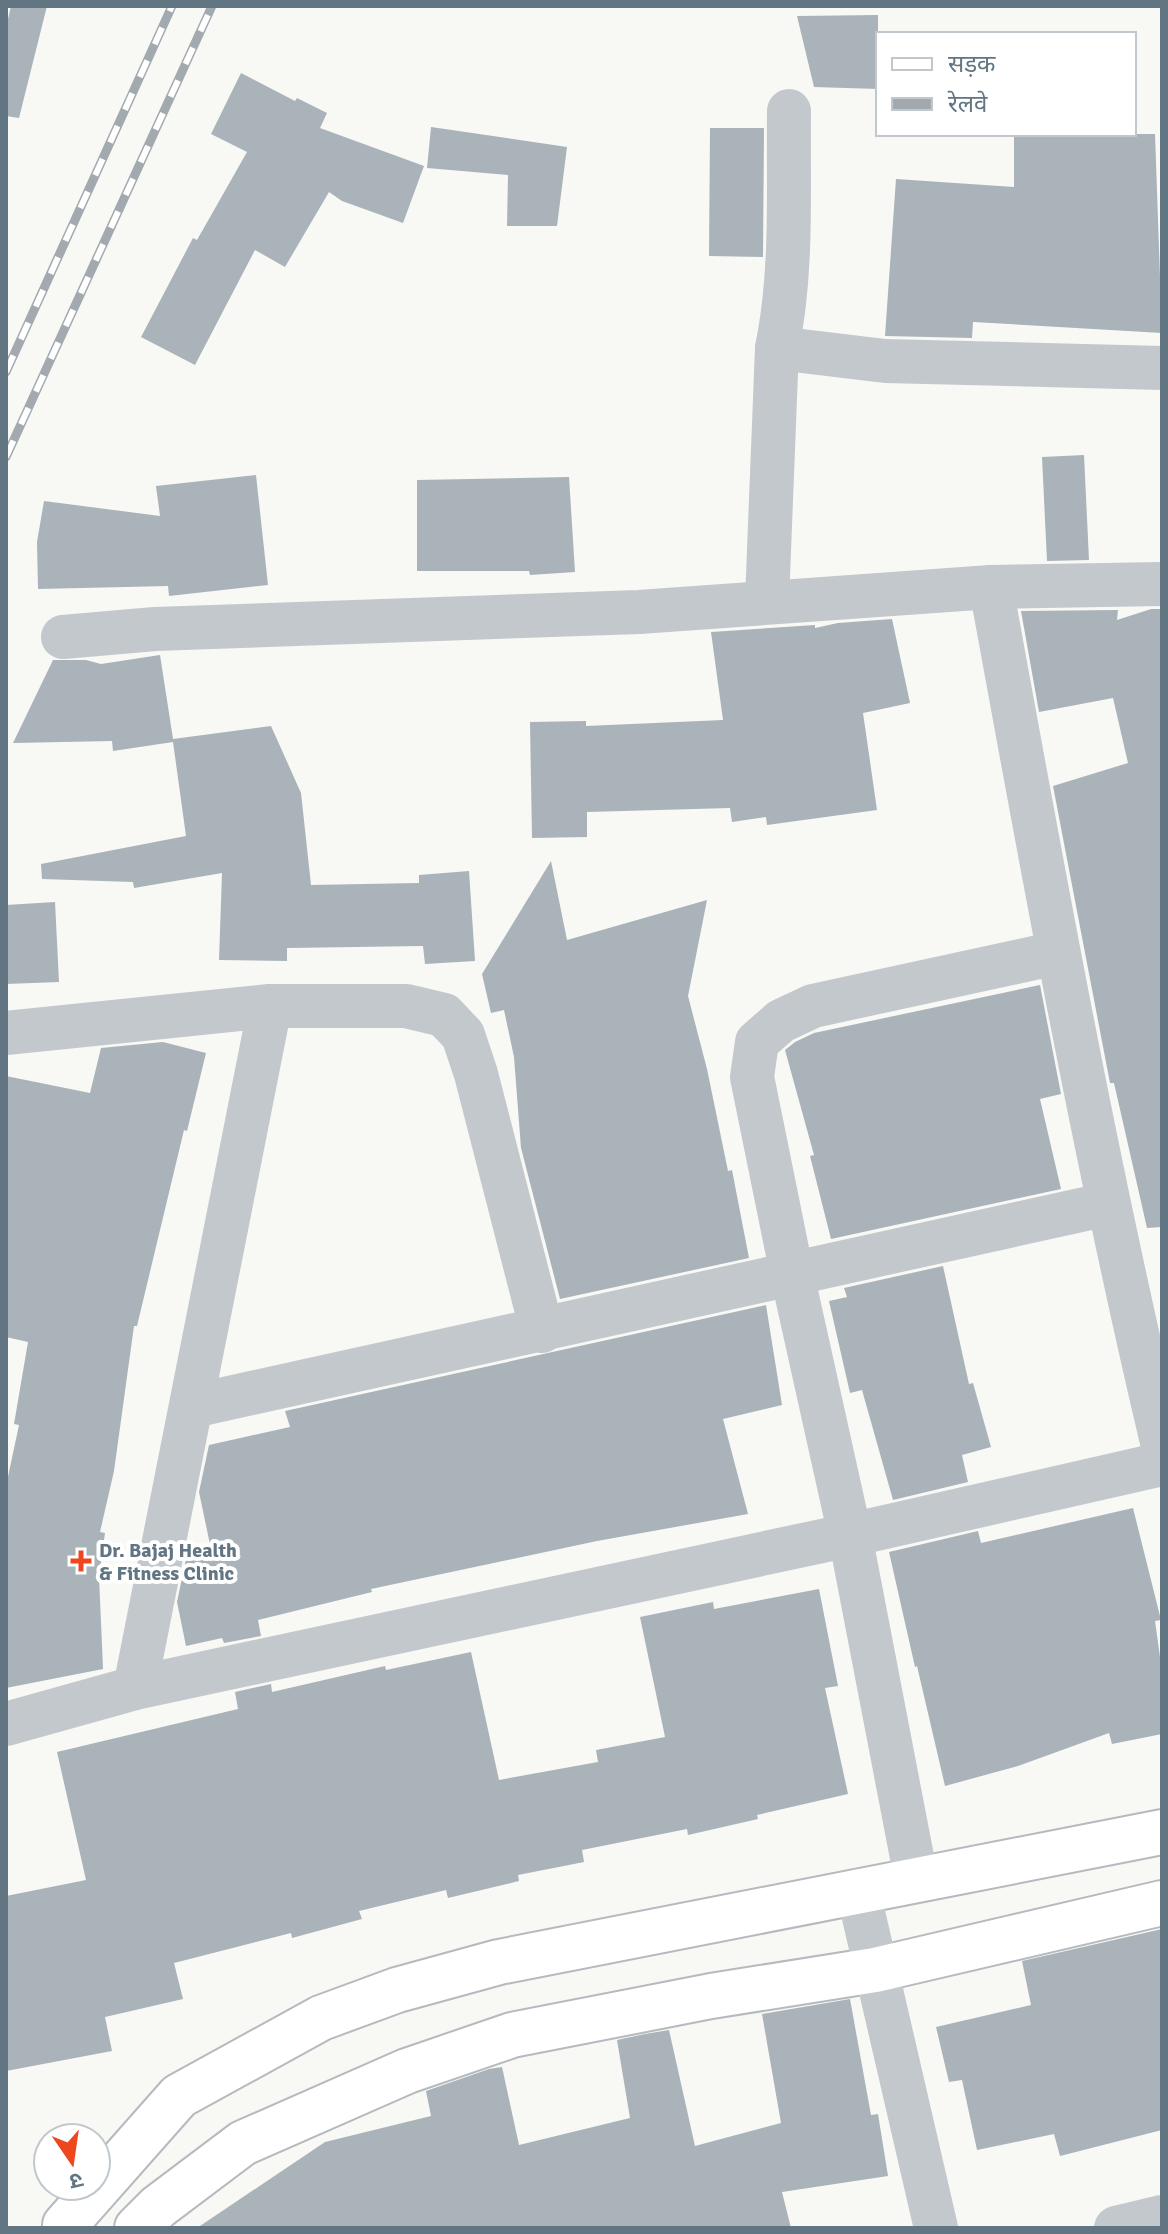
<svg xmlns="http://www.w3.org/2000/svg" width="1168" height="2234" font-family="Signika,'Noto Sans Devanagari',sans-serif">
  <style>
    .building { fill: #a9b3b9 }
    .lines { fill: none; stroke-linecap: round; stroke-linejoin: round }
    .major-casing { stroke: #b4babe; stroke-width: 48 }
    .minor { stroke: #c3c8cc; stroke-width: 44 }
    .major { stroke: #fff; stroke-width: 44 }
    .rail-casing { stroke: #a2aab0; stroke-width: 9 }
    .rail { stroke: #fff; stroke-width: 6; stroke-dasharray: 18; stroke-linecap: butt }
    .poi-dot { fill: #ee471f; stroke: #fff; stroke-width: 3 }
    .labels { text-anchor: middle; stroke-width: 8; stroke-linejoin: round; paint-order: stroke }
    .poi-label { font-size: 20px; font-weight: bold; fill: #617582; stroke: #fff; text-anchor: start }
  </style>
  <rect width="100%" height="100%" fill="#f8f8f5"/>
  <g class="building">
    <path d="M11 6H47L19 118 6 116V28Z"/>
    <path d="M878 15V89L814 87 797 16Z"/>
    <path d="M241 73 295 101 297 98 327 113 320 128 424 166 403 223 342 201 329 192 285 267 255 250 195 365 141 337 193 238 197 240 247 152 211 134Z"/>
    <path d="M431 127 567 147 557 226H507L508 175 427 168Z"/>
    <path d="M710 128H764L763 257 709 256Z"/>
    <path d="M1014 134H1155L1162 333 973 322 972 338 885 336 896 179 1014 187Z"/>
    <path d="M1084 455 1089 560 1047 561 1042 457Z"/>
    <path d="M256 475 268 585 169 596 168 586 38 589 37 542 44 501 160 516 156 486Z"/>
    <path d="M569 477 575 572 530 575 529 571H417V480Z"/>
    <path d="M1151 609H1162V1227L1147 1228 1114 1083H1110L1053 786 1128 763 1113 698 1039 712 1021 611 1118 610 1117 620Z"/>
    <path d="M892 619 910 703 863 713 877 810 767 825 766 817 732 822 730 808 587 812V837L532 838 530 722 586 721V726L723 720 711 632 815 625V628L838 623Z"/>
    <path d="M160 655 173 739 271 726 301 793 311 885 419 883V875L469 871 475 961 425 964 423 946 287 948V961L219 960 222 873 134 888 133 882 42 879 41 864 186 836 173 742 113 751 112 741 13 743 53 660H86L101 664Z"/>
    <path d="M551 861 567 940 707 900 688 996 707 1069 728 1171 732 1170 749 1258 560 1299 521 1148 514 1057 504 1010 491 1013 482 974Z"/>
    <path d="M55 902 59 982 6 984V905Z"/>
    <path d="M1040 985 1061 1094 1040 1099 1061 1189 831 1239 810 1156 814 1155 785 1050 795 1042 814 1033Z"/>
    <path d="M163 1042 206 1053 187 1131 184 1130 137 1326H134L114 1471 100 1532 105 1533 99 1576 103 1669 6 1688V1486L19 1425 14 1424 28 1342 6 1337V1076L90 1093 101 1048Z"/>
    <path d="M943 1266 969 1384 973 1383 991 1447 962 1455 968 1482 893 1500 862 1390 850 1393 829 1301 847 1297 844 1288Z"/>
    <path d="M766 1305 782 1405 723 1419 748 1514 597 1541 371 1589 372 1592 258 1620 261 1636 224 1643 222 1638 186 1646 177 1602 186 1559 212 1554 199 1492 209 1445 290 1427 285 1411Z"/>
    <path d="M1133 1508 1161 1620 1155 1621 1162 1671V1734L1112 1744 1109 1733 1018 1766 945 1786 917 1666 915 1667 889 1552 978 1531 981 1543Z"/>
    <path d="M819 1589 838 1686 825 1688 848 1794 757 1815 758 1819 688 1835 687 1829 582 1850 584 1862 518 1875 519 1881 448 1898 446 1890 359 1911 362 1919 292 1938 291 1933 174 1963 183 1999 105 2017 112 2051 6 2071V1896L86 1880 57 1752 238 1709 235 1692 271 1684 272 1692 385 1666 386 1670 471 1652 499 1780 598 1762 596 1750 665 1737 640 1617 713 1602 714 1609Z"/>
    <path d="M1162 1929V2130L1060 2156 1054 2134 977 2150 962 2080 949 2082 936 2027 1031 2005 1022 1961Z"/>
    <path d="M850 1999 871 2115 878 2114 888 2176 782 2192 791 2228H197L325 2142 431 2116 426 2091 489 2069 502 2067 519 2145 630 2118 617 2040 645 2034 669 2030 695 2146 781 2123 762 2014Z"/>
  </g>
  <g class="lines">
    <g class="major-casing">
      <g id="major">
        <path d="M65 2228V2225L179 2096 321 2018 397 1990 499 1962 1162 1832"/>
        <path d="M137 2228 158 2207 243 2143 407 2071 512 2035 711 1996 875 1970 1162 1903"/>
      </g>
    </g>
    <g class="minor">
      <path d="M777 348 885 361 1162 368"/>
      <path d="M991 587C1043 873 1095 1159 1162 1442"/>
      <path d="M767 601 777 348C793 270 788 189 789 111"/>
      <path d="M63 637 155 629 639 612 991 587 1162 584"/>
      <path d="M6 1033 270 1006H406L444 1015 463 1035 476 1074 542 1331"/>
      <path d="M193 1406 1108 1204"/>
      <path d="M135 1688 270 1006"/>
      <path d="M6 1724 135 1688 850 1535 1162 1464"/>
      <path d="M916 1878 850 1535 792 1274 752 1077 757 1042 781 1021 813 1006 1057 953"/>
      <path d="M858 1891 936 2228"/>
      <path d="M1116 2228 1162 2217"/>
    </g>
    <use href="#major" class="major"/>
    <g class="rail-casing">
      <g id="rail">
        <path d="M6 372 172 6"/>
        <path d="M6 457 212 6"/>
      </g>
    </g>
    <use href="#rail" class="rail"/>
  </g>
  <path class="poi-dot" d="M77 1549h8v8h8v8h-8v8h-8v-8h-8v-8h8z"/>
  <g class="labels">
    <g class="poi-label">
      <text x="99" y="1557">Dr. Bajaj Health<tspan x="99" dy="23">&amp; Fitness Clinic</tspan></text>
    </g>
  </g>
  <rect width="1168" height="2234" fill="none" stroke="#617582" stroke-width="16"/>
  <rect x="876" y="32" width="260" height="104" fill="#ffffff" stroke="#c0c8cd" stroke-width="2"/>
  <rect x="892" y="58" width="40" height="12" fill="#ffffff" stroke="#c0c8cd" stroke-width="2"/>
  <text x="948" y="72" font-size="24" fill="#617582">सड़क</text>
  <rect x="892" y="98" width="40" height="12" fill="#a2aab0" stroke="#c0c8cd" stroke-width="2"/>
  <text x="948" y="112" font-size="24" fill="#617582">रेलवे</text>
  <g transform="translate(72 2162) rotate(167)"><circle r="38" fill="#ffffff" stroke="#c0c8cd" stroke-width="2"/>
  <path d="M0-6L14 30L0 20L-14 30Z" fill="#ee471f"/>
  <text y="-12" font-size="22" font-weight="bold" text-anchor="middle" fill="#617582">उ</text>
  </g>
</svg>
